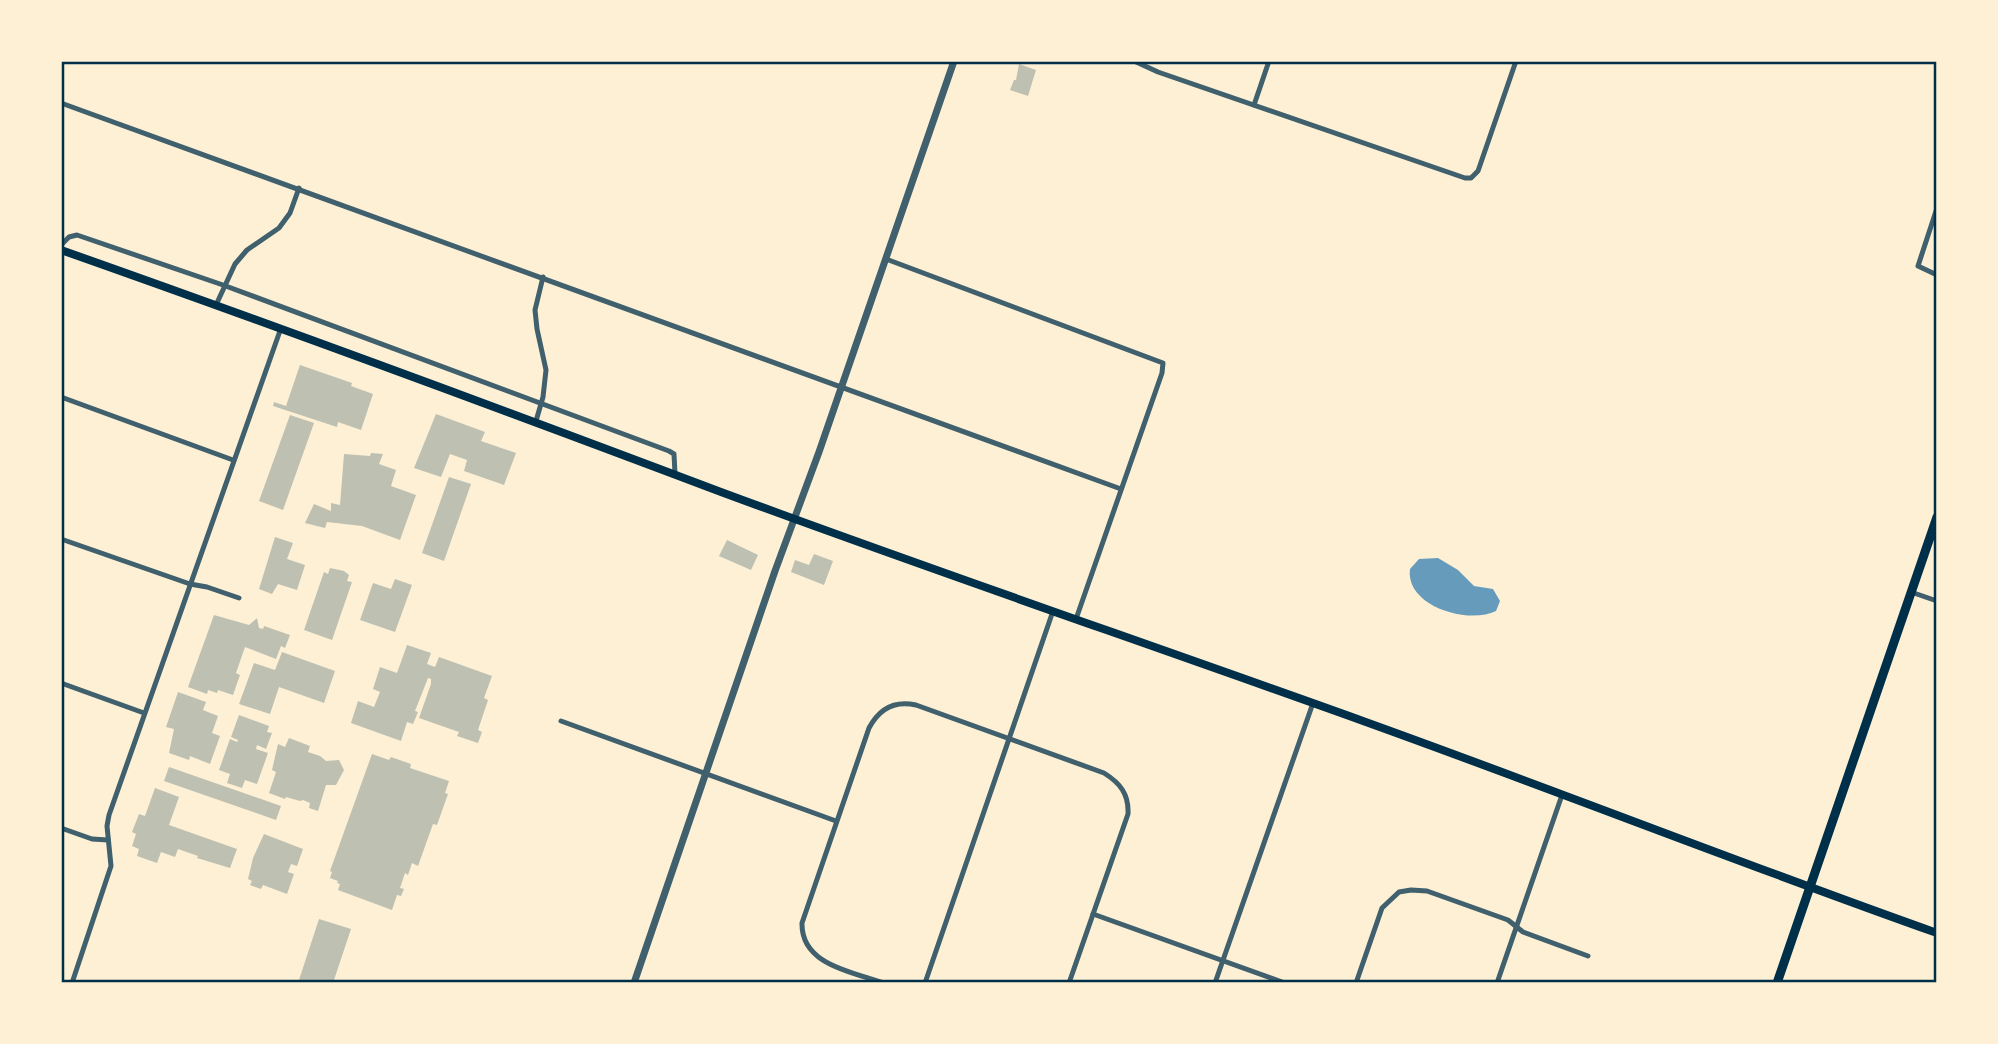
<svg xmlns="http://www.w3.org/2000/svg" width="1998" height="1044" font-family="'PT Sans Narrow',sans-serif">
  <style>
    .water { fill: #669bbc }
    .building { fill: #bec0b2 }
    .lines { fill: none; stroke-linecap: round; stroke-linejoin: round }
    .minor { stroke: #3f606c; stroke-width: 5 }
    .tertiary { stroke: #3f606c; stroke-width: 7 }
    .secondary { stroke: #003049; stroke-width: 8 }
    .primary { stroke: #003049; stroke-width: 9 }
    .neatline { fill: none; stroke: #003049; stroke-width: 2.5 }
  </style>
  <rect width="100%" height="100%" fill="#fdf0d5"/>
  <path class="water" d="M1438 558 1458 570 1474 586 1493 589 1500 601 1496 611C1468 625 1405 606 1410 569L1419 559Z"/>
  <g class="building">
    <path d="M1019 64 1036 70 1028 96 1010 90 1014 80H1016Z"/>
    <path d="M300 365 352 383 351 386 373 394 361 430 338 422 337 427 273 406 274 402 286 406Z"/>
    <path d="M436 414 485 432 481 441 516 453 504 485 464 471 467 460 450 454 441 477 414 468Z"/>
    <path d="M290 415 314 423 283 510 259 501Z"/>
    <path d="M371 453 383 454 379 464 396 470 391 486 416 495 400 540 362 526 327 522 325 528 305 523 314 504 331 511V503L340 505 344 454 370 456Z"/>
    <path d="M449 477 471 484 444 561 422 553Z"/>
    <path d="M275 537 293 543 287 559 305 565 297 590 278 584 272 594 259 589Z"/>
    <path d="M727 540 758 555 751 570 719 556Z"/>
    <path d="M814 554 833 561 824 585 791 572 795 560 809 565Z"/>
    <path d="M330 568 344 571 349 575 347 581 352 582 332 640 304 630 324 572 328 574Z"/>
    <path d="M395 579 412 585 395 632 360 620 373 583 391 589Z"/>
    <path d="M214 615 249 625 257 618 259 628 263 629 264 626 290 635 285 648 281 646 276 659 245 647 236 673 240 675 233 695 218 690 217 693 208 690 207 694 188 687Z"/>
    <path d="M407 645 431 653 427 664 435 667 439 657 492 676 484 698 488 700 478 730 482 732 478 743 457 736 459 732 419 718 431 684V679L428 678 415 711 418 712 413 724 407 722 401 741 351 723 358 701 374 707 380 692 373 689 380 667 397 673Z"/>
    <path d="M282 652 335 671 324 703 279 687 270 714 239 704 254 663 275 670Z"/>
    <path d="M178 692 206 702 203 710 218 716 212 733 220 736 210 764 190 756 189 760 169 753 174 729 166 727Z"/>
    <path d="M239 715 269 726 267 732 272 733 266 749 257 745 256 749 268 753 257 784 245 780 242 788 227 783 230 774 219 770 230 739 237 742 238 740 231 737Z"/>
    <path d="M289 738 310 746 308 752 320 756 326 761 339 760 344 770 336 785H326L318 811 309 808 310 803 303 800 300 801 286 797 285 799 269 793 276 772 272 770 278 744 285 747Z"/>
    <path d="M372 754 389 760 391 757 411 764 410 768 449 781 445 793 448 794 437 825 433 824 418 866 412 863 408 875 405 873 400 888 404 889 401 896 397 895 392 910 338 890 340 884 337 883 338 881 330 878 332 872 330 871Z"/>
    <path d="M169 767 281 806 276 820 164 781Z"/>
    <path d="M155 788 179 797 169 825 237 849 230 868 197 858 198 856 178 849 175 857 161 852 157 863 137 856 139 849 132 846 136 834 132 832 139 814 145 816Z"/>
    <path d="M264 834 303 849 297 866 291 864 288 872 294 874 287 894 263 885 261 889 250 885 252 881 248 879 253 858Z"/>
    <path d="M319 919 351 929 333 983H298Z"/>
  </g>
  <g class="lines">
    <g class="minor">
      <path d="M1134 61 1158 72 1465 178H1471L1478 171 1516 61"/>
      <path d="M61 103 1121 489"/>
      <path d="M1254 105 1269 61"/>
      <path d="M1937 208 1918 266 1937 275"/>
      <path d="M61 245 69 237 77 235 223 285 669 451 674 454 675 474"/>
      <path d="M886 259 1163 363 1162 373 1076 619"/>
      <path d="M216 305 235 264 247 250 279 228 290 213 299 188"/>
      <path d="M61 397 233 460"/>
      <path d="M536 421 543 397 546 370 537 329 535 310 543 277"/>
      <path d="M61 539 190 584 207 587 239 598"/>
      <path d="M1911 592 1937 601"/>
      <path d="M61 683 144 713"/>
      <path d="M561 721 836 821"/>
      <path d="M61 828 92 839 108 840"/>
      <path d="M1093 914 1285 983"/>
      <path d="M72 983 111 866 107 826 109 815 281 328"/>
      <path d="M884 983C853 972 801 965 802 923L869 728C879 709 894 700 916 705L1104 773C1120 783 1129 794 1128 814L1069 983"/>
      <path d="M925 983 1053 611"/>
      <path d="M1215 983 1313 703"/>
      <path d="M1356 983 1382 908 1399 892 1411 890 1427 891 1508 920 1523 932 1588 956"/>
      <path d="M1497 983 1562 795"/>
    </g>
    <path class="tertiary" d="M634 983 775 571 819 452 954 61"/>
    <path class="secondary" d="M61 250C282 328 501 409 721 492 934 571 1149 644 1363 721 1555 790 1745 865 1937 933"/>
    <path class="primary" d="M1777 983 1937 517"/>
  </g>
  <rect width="1998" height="1044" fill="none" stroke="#fdf0d5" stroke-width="126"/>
  <rect x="63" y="63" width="1872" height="918" class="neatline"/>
</svg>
